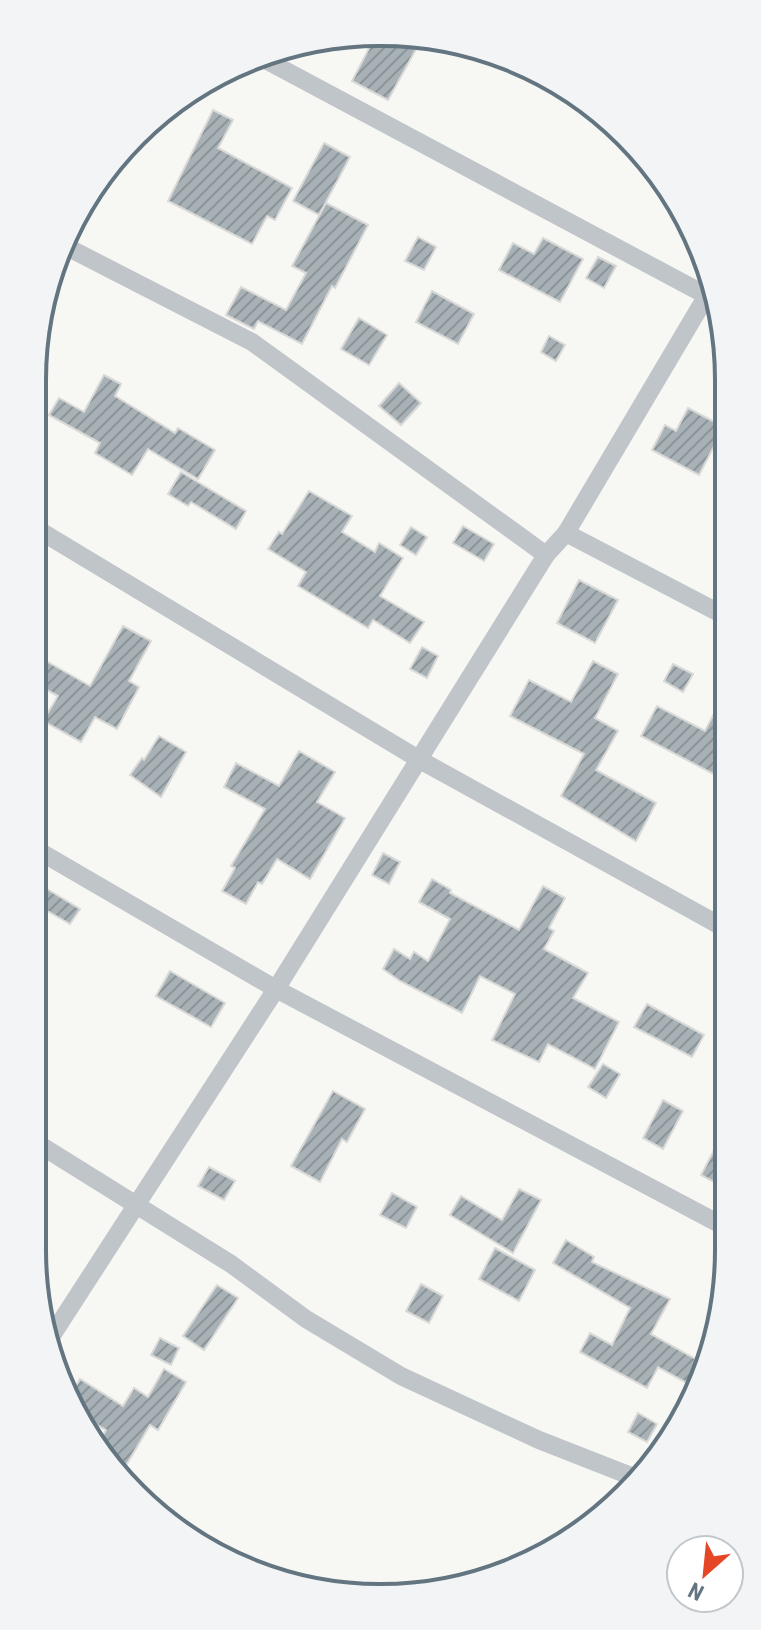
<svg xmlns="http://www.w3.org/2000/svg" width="761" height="1630" font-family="'Roboto Condensed',sans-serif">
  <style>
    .building { fill: url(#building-hatch); stroke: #d9d9d7; stroke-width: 2 }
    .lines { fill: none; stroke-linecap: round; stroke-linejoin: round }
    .minor { stroke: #c0c5c9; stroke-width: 18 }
    .rim { fill: none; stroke: #627580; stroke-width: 4 }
  </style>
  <defs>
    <pattern id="building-hatch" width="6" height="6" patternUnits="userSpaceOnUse" patternTransform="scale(2)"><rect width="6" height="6" fill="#a7b1b6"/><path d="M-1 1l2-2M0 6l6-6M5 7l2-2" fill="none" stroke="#8b9599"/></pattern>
  </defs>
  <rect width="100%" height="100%" fill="#f7f7f4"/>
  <g class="building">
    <path d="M377 33 421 40 388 100 352 81Z"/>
    <path d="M213 110 233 120 218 148 292 188 275 220 267 216 252 244 168 201Z"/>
    <path d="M324 143 350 157 319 215 293 201Z"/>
    <path d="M326 203 368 225 335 288 332 286 302 344 258 321 254 329 226 315 241 287 286 310 306 273 292 266Z"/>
    <path d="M418 237 436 247 424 270 405 261Z"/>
    <path d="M543 238 583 259 560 302 499 270 513 243 534 254Z"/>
    <path d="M598 257 616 266 604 288 586 278Z"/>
    <path d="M432 291 474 314 458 344 416 322Z"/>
    <path d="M359 318 387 335 369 365 341 349Z"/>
    <path d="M549 336 565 345 556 361 541 352Z"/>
    <path d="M104 375 121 384 115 396 175 433 178 428 215 450 198 479 148 449 132 475 95 453 100 443 49 415 59 398 84 412Z"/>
    <path d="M399 383 421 403 401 425 379 406Z"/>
    <path d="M688 408 724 427 699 475 652 450 665 425 676 431Z"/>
    <path d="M181 472 246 511 236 529 191 502 188 506 168 494Z"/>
    <path d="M309 491 352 516 342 532 375 552 379 543 403 558 380 596 424 622 410 643 373 620 368 628 298 586 306 572 268 549 279 532 282 534Z"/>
    <path d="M463 526 494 544 484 561 453 543Z"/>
    <path d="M411 527 427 537 416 555 400 545Z"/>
    <path d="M579 580 618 600 595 643 557 623Z"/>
    <path d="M123 626 151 641 129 681 139 687 117 729 95 717 81 742 43 721 58 696 32 682V669L39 657 90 686Z"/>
    <path d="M422 647 438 656 427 678 410 669Z"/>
    <path d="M593 661 618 674 595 718 618 731 596 770 656 803 636 841 561 796 584 754 510 716 529 680 571 702Z"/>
    <path d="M673 664 693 674 683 692 664 681Z"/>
    <path d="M727 689V781L641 736 657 706 705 731Z"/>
    <path d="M159 736 186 752 161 797 130 775 142 758 144 760Z"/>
    <path d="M299 751 335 772 317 802 345 818 310 879 277 859 262 884 258 882 246 904 222 891 235 868 231 866 265 809 224 787 236 763 279 786Z"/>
    <path d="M383 853 400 862 389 884 372 875Z"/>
    <path d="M432 879 451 890 450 893 519 930 543 886 565 898 549 928 554 931 544 949 588 973 573 998 619 1022 595 1069 548 1044 539 1062 492 1040 515 994 480 976 462 1013 400 981 383 969 394 949 410 959 414 952 428 961 450 919 419 902Z"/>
    <path d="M32 880 80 909 70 924 32 902Z"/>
    <path d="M170 971 225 1003 211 1027 156 996Z"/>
    <path d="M647 1004 704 1035 692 1057 634 1027Z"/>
    <path d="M603 1064 620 1074 606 1098 588 1087Z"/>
    <path d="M333 1091 365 1109 347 1142 342 1139 320 1182 291 1166Z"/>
    <path d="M663 1100 683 1111 663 1149 643 1138Z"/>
    <path d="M729 1122V1190L701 1175Z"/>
    <path d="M209 1167 235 1181 224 1200 198 1186Z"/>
    <path d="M519 1189 541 1200 513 1253 450 1215 461 1196 502 1220Z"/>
    <path d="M392 1193 417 1207 406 1228 380 1215Z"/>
    <path d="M566 1240 594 1257 592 1262 670 1299 651 1334 706 1365 696 1388 658 1367 647 1388 580 1352 590 1333 612 1345 630 1308 553 1263Z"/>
    <path d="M495 1248 535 1270 519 1301 479 1279Z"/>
    <path d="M421 1284 443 1296 429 1323 406 1311Z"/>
    <path d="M217 1285 238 1298 204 1350 183 1336Z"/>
    <path d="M160 1338 179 1348 171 1365 151 1355Z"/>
    <path d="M164 1369 186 1382 158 1430 150 1425 118 1479 98 1444 106 1430 82 1416 70 1396 80 1379 123 1406 134 1388 148 1397Z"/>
    <path d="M638 1413 657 1424 647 1442 628 1432Z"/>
  </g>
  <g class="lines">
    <g class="minor">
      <path d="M258 56 715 300"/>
      <path d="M61 244 252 342 546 555"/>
      <path d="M32 526 420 760 728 930"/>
      <path d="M566 533 727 617"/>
      <path d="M32 847 276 989 729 1229"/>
      <path d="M32 1140 231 1264 306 1319 401 1376 539 1440 641 1480"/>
      <path d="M47 1343 276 989 546 555 566 533 713 285"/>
    </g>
  </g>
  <path d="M0 0H761V1630H0ZM380 46H381A334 334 0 0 1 715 380V1250A334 334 0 0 1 381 1584H380A334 334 0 0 1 46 1250V380A334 334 0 0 1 380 46Z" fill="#f2f4f5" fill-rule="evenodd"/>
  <path class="rim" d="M380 46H381A334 334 0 0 1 715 380V1250A334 334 0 0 1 381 1584H380A334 334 0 0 1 46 1250V380A334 334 0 0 1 380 46Z"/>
  <g transform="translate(705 1574) rotate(207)"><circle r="38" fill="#ffffff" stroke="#c0c8cc" stroke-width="2"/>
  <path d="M0-6L14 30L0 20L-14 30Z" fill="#e54626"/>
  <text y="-12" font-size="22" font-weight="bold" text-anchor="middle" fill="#627580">N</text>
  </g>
</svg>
